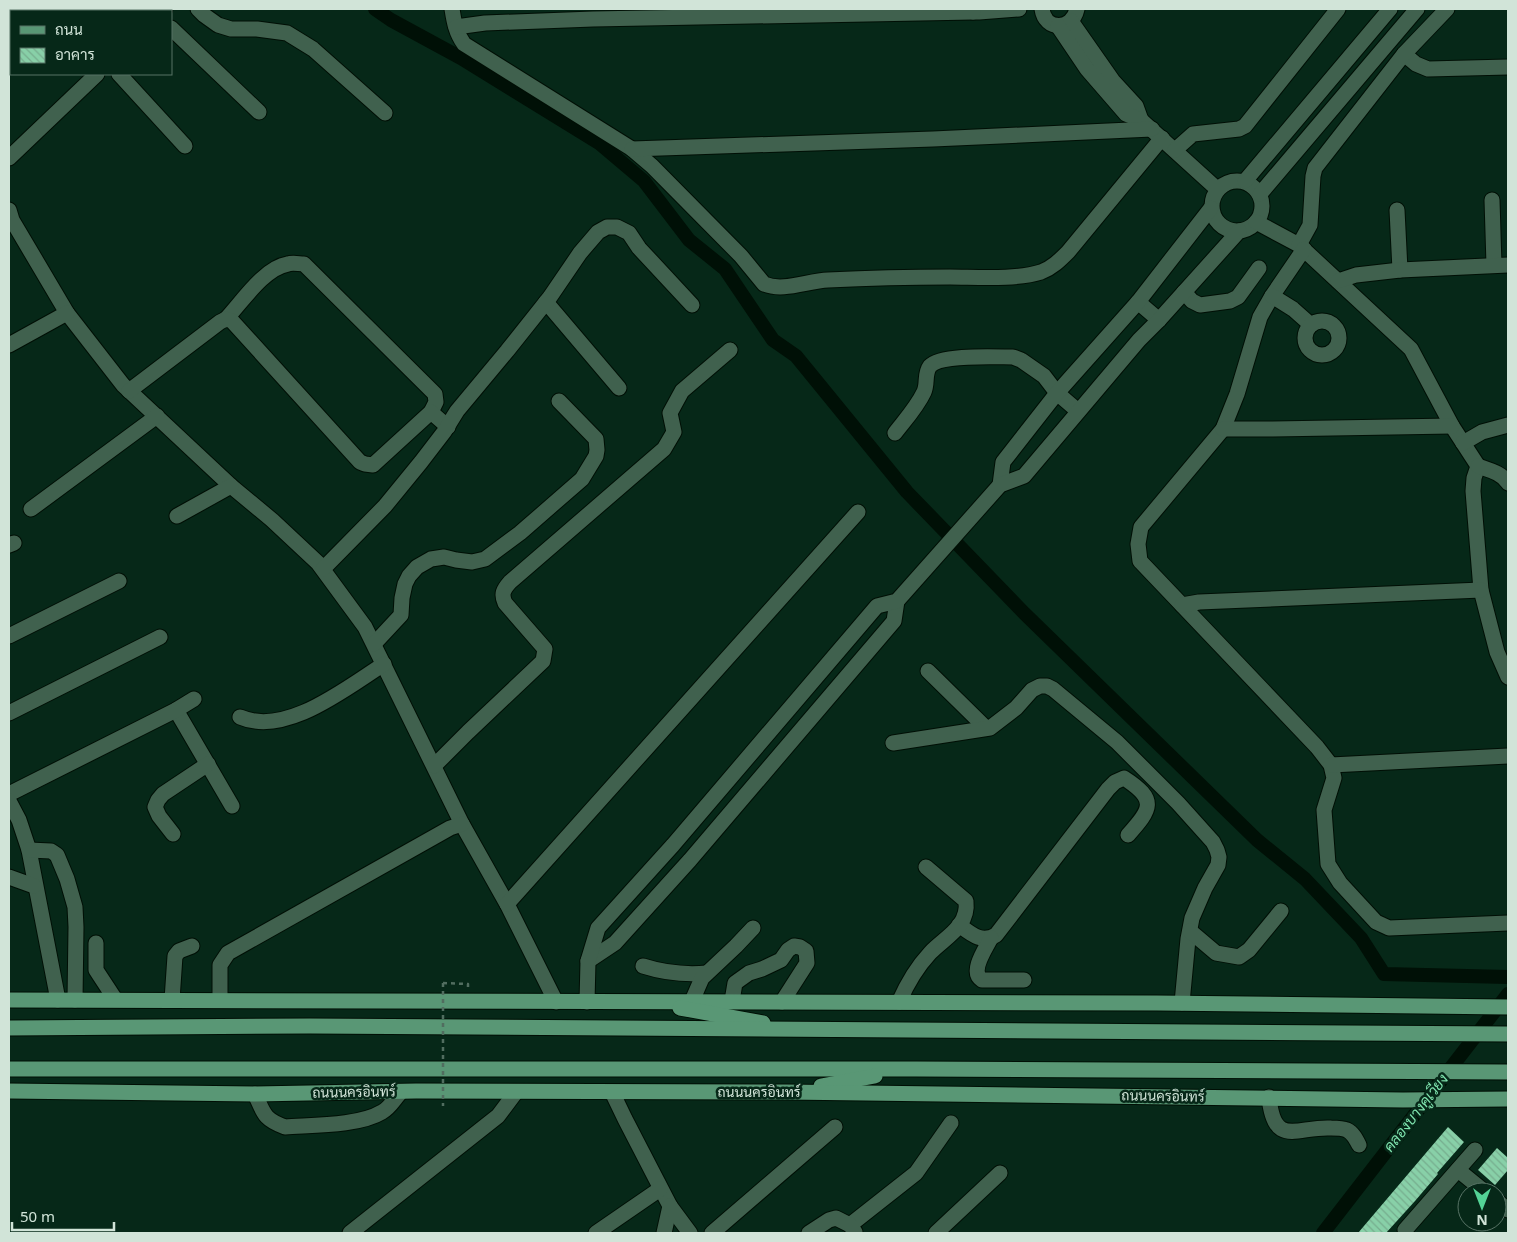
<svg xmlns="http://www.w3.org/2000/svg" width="1517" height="1242" font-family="'Noto Sans',Sarabun,sans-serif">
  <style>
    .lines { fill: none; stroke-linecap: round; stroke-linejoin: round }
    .canal { stroke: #001006; stroke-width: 14 }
    .building { fill: url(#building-back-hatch) }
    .minor-casing { stroke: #000f05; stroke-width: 17 }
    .major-casing { stroke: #000f05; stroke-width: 17 }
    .path { stroke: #516d5f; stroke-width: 2.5; stroke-dasharray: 4 4; stroke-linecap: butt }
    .minor { stroke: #40614e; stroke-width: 15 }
    .major { stroke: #599775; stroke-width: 15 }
    .path-bridge { stroke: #516d5f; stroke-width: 2.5; stroke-dasharray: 4 4; stroke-linecap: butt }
    .labels { text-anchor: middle; stroke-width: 5; stroke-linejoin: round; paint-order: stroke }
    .street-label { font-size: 14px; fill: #d1e4d8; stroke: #062818 }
    .water-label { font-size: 15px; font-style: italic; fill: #7fe3ae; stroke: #062818 }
  </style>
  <defs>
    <pattern id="building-back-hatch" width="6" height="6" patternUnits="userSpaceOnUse" patternTransform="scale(1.25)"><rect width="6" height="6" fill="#88d0a8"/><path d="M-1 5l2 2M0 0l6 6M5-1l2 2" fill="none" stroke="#76ad8e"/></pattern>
  </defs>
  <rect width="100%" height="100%" fill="#062818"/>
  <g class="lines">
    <g class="canal">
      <path d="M375 9 391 20 461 58 599 143 644 181 689 240 725 269 773 340 796 356 907 492 1024 613 1257 840 1305 879 1361 938 1384 974 1508 977"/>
      <path d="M1323 1233 1508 994"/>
    </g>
  </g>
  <g class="building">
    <path d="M1448 1127 1464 1142 1437 1173 1438 1174 1415 1201 1386 1233H1358Z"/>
    <path d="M1497 1148 1508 1158V1170L1495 1185 1478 1170Z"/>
  </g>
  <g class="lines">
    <g class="minor-casing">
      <g id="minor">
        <path d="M49 9 51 11"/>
        <path d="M198 9 204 15 218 25 231 29H257L287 33 313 49 385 113"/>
        <path d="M452 9C454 22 456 33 464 44L632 149 652 166 741 256 764 284C783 292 807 281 828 280 868 278 909 277 950 277 976 277 1016 280 1041 272 1052 268 1060 260 1068 252L1162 138"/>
        <path d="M972 9 973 12H979L1019 9"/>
        <path d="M1042 9C1045 31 1072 31 1077 9"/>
        <path d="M163 11 165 9"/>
        <path d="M1071 21 1113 81 1136 106 1141 120"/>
        <path d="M1058 26 1087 69 1126 114 1141 120 1217 189"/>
        <path d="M456 27 485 23 593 19 973 12"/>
        <path d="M171 28 259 112"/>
        <path d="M1404 54 1416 64 1428 69 1508 67"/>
        <path d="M119 74 185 146"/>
        <path d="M632 149 933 139 1152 129"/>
        <path d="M1175 150 1193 134 1239 129 1245 126 1338 9"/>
        <path d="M9 158 97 74"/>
        <circle cx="1237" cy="206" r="25"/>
        <path d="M1245 181 1390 9"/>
        <path d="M1260 194 1417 9"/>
        <path d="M1492 200 1494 265"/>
        <path d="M9 210 12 220 67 313 123 385 231 486 272 520 318 563 365 627 462 824 507 904 556 1002"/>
        <path d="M1397 210 1400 270"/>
        <path d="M1256 222 1299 245 1411 349 1452 426 1478 466 1474 478 1473 491 1481 590 1497 652 1508 677"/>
        <path d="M1299 245 1310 225 1313 176 1315 168 1404 54 1447 9"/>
        <path d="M1304 249 1272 296 1260 317 1237 394 1223 429 1141 527 1138 544 1140 561 1317 747 1331 765 1334 778 1324 810 1328 864 1340 883 1376 922 1389 928 1508 923"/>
        <path d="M1338 281 1356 275 1400 270 1508 265"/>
        <path d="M1184 292 1192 301 1200 305 1230 301 1238 297 1259 268"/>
        <path d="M1272 296 1293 309 1311 325"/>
        <path d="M546 302 619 388"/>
        <path d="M1138 302 1159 320"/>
        <path d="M226 319C242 302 264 268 288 264 293 262 299 264 304 264L435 394 436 402 431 412"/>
        <circle cx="1322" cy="338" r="17"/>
        <path d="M9 345 67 313"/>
        <path d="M129 391 220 322 226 319 232 321 360 462 365 464 373 465 431 412 448 427"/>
        <path d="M1223 429H1273L1452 426"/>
        <path d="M895 433C905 420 917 407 924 392 928 383 924 374 930 366 941 354 996 357 1013 357L1021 360 1044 376 1057 393 1078 411"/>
        <path d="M1463 443 1482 432 1508 425"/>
        <path d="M1478 466C1489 470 1502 473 1508 483"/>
        <path d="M1000 485 1003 462 1057 393 1138 302 1211 208"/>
        <path d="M31 509 157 416"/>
        <path d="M177 516 231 486"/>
        <path d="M9 545 14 543"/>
        <path d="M323 569 385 506 421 462 444 432 457 411 507 351 550 297 580 253 598 232 607 227H617L629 233 639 248 692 305"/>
        <path d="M1182 605 1199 602 1481 590"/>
        <path d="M9 636 119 581"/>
        <path d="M374 644 401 615 402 598 405 584 409 576 417 567 431 559 444 557 456 560 472 562 485 559 520 533 582 479 596 456 597 450 596 439 559 401"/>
        <path d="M928 671 986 728"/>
        <path d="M176 710 232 806"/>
        <path d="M9 713 160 637"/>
        <path d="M240 717C286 737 346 688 384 664"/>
        <path d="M893 743 990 728 1016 708 1032 690 1040 686H1047L1053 689 1117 742 1178 803 1213 842 1217 850 1219 857 1218 865 1205 888 1192 918 1188 939 1182 1003"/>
        <path d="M1331 765 1508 756"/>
        <path d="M434 766 468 732 543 661 545 649 505 603C501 594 503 590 510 582L664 449 674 432 670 413 682 391 730 350"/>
        <path d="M9 794 176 710 194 699"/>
        <path d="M9 801 19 820 29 850 58 1000"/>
        <path d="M173 834 159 816 155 807 158 800 163 794 208 764"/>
        <path d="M29 850 51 851 57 855 67 879 75 907 76 927 75 1000"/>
        <path d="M9 877 34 886"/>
        <path d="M507 904 858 512"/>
        <path d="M959 925C970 933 981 944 996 935L1108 789 1115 782 1124 778C1158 800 1151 809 1128 835"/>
        <path d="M1190 931 1216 953 1239 957 1249 950 1281 911"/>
        <path d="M991 938C986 948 969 972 982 980H1024"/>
        <path d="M96 943V970L115 999"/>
        <path d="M588 961 615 943 690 860 894 621 897 601"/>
        <path d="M643 966C665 973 685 975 707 973"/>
        <path d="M172 1000 175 956 179 951 192 946"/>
        <path d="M220 1000V965L228 953 450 828 462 824"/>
        <path d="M692 1001 702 978 736 946 753 928"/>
        <path d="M732 1001 735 983 749 973 762 969 781 960 788 950 794 946 800 947 806 951 807 963 782 1002"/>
        <path d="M587 1002 588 961 598 928 673 845 877 606 897 601 1000 485 1024 476 1139 340 1159 320 1239 231"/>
        <path d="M899 1002C907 984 916 968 930 953 945 937 969 927 966 901L926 867"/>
        <path d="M612 1092 625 1119 670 1206 664 1233"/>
        <path d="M255 1094C264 1113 263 1119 285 1127 312 1125 359 1126 382 1112 390 1108 395 1098 401 1092"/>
        <path d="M1269 1097C1274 1149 1297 1126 1331 1128 1336 1128 1342 1128 1347 1130 1353 1133 1356 1139 1359 1145"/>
        <path d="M1458 1170 1485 1192"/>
        <path d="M1497 1201 1508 1210"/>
        <path d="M670 1206 690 1233"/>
        <path d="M850 1225 916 1173 951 1123"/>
        <path d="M1405 1230 1475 1150"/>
        <path d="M350 1233 498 1116 516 1092"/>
        <path d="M596 1233 660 1189"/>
        <path d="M712 1233 835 1127"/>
        <path d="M809 1233 829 1220 836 1218 850 1225 855 1232"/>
        <path d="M936 1233 1000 1173"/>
      </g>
    </g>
    <g class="major-casing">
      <g id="major">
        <path d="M9 1000 1157 1003 1508 1007"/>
        <path d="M680 1008 763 1023"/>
        <path d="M9 1028 310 1026 1508 1034"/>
        <path d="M9 1069H916L1508 1072"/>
        <path d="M821 1086 875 1076"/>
        <path d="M9 1091 255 1094 416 1091 786 1092 1403 1100 1508 1099"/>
      </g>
    </g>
    <path class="path" d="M443 983 468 984V988"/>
    <use href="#minor" class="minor"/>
    <use href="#major" class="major"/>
    <path class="path-bridge" d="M443 983V1106"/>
  </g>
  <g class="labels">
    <g class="street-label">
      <text transform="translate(354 1092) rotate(-1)" y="5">ถนนนครอินทร์</text>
      <text x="759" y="1097">ถนนนครอินทร์</text>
      <text transform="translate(1163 1096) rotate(1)" y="5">ถนนนครอินทร์</text>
    </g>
    <g class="water-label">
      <text transform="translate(1416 1113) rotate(-52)" y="5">คลองบางคูเวียง</text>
    </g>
  </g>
  <rect width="1517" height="1242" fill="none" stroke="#d1e4d8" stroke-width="20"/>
  <rect x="10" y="10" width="162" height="65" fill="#062818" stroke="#577365"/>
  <rect x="20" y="26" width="25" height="8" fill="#599775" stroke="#577365"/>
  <text x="55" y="35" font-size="15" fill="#d1e4d8">ถนน</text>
  <rect x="20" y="48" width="25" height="15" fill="url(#building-back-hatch)" stroke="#577365"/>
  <text x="55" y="60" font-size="15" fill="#d1e4d8">อาคาร</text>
  <g transform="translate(1482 1207) rotate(180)"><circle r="24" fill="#062818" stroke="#577365"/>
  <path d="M0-4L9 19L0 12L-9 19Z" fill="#54d396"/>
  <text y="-8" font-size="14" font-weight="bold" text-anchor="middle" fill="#d1e4d8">N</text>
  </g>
  <path d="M12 1222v8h102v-8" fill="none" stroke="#d1e4d8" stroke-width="2.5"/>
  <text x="20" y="1222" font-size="15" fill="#d1e4d8" stroke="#062818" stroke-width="4" paint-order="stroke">50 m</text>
</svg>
